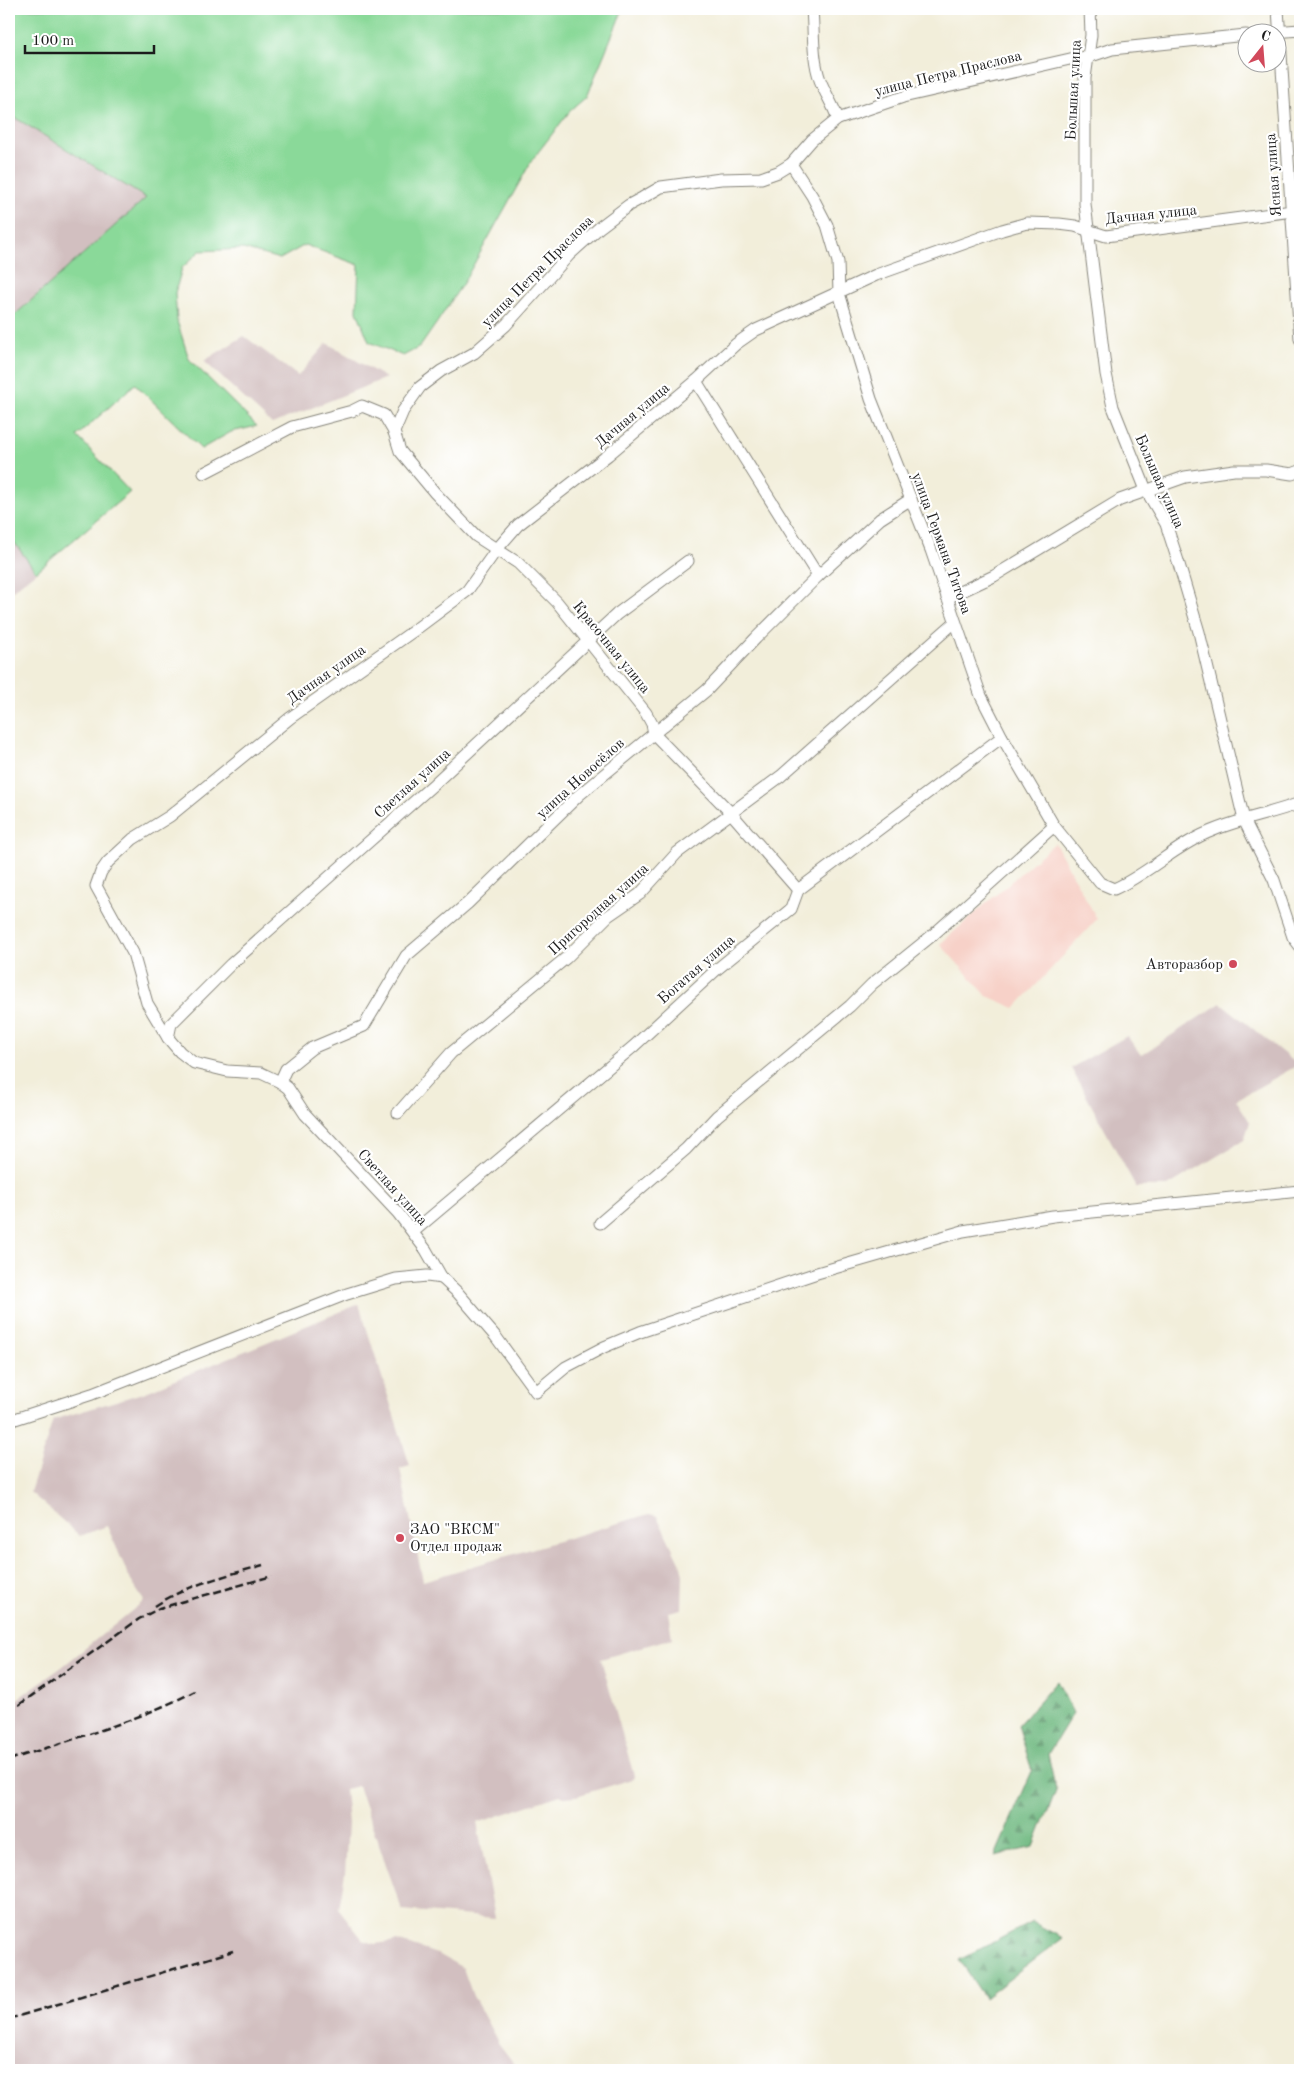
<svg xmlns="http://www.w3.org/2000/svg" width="1309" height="2079" font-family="'Old Standard TT',serif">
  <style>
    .built { fill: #f7d1c8 }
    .industrial { fill: #d2bfc0 }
    .green { fill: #8ad999; stroke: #537a5a }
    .forest { fill: url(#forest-firs); stroke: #466a4e }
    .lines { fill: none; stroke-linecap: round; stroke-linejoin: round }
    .minor-casing { stroke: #87857b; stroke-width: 13 }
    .minor { stroke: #fff; stroke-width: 11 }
    .rail { stroke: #1c1c1c; stroke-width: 2.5; stroke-dasharray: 8 4; stroke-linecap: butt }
    .poi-dot { fill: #d1495b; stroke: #fff; stroke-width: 2 }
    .labels { text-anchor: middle; stroke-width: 4.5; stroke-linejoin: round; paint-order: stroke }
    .street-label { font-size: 15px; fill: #1c1c1c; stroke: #fff }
    .poi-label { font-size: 15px; fill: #1c1c1c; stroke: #fff; text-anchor: end }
  </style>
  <defs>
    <pattern id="forest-firs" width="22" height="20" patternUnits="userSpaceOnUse" patternTransform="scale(1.25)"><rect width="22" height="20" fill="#6fb981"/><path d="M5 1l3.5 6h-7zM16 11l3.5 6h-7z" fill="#5a9669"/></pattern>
  </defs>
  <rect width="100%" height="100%" fill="#fff"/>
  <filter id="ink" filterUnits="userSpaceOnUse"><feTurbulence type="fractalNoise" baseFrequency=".02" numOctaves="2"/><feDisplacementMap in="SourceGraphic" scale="10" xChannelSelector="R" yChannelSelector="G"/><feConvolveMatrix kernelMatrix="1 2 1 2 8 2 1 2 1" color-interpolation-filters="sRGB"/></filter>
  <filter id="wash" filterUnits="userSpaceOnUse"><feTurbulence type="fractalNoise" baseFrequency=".0096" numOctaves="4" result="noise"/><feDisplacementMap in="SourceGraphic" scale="20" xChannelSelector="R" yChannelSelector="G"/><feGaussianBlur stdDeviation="1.12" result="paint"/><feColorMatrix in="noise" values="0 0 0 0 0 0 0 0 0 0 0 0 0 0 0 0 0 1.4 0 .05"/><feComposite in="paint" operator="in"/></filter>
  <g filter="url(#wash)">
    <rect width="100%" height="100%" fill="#f2eeda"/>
    <path class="built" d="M1055 843 1097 919 1015 1008 987 996 940 944Z"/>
    <g class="industrial">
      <path d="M9 114 146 198 9 320Z"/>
      <path d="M244 336 298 376 327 343 386 378 272 424 204 361Z"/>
      <path d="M9 535 36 572 9 593Z"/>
      <path d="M1221 1003 1298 1065 1236 1100 1250 1122 1244 1140 1166 1187H1136L1071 1068 1127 1036 1141 1055Z"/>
      <path d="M359 1304 410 1466 400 1469 423 1581 649 1514 657 1516 681 1566 683 1575 682 1609 668 1612 672 1638 601 1659 634 1776 633 1779 576 1796 564 1797 560 1795 477 1823 495 1918 402 1910 358 1786 345 1789 348 1824 345 1873 339 1909 363 1940 375 1944 397 1941 440 1955 463 1968 473 1996 499 2044 519 2070H9V1705L62 1667 144 1601 131 1581 107 1526 80 1536 30 1492 53 1420 146 1392Z"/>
    </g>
    <path class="green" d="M9 9H623L587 96 570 111 532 160 465 280 438 321 420 347 403 356 369 342 357 311 359 265 305 245 280 259 243 249 200 251 182 268 175 293 177 321 189 359 257 426 231 432 201 449 135 384 77 436 130 492 36 572 9 535V320L146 198 9 114Z"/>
    <g class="forest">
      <path d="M1057 1681 1073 1713 1048 1754 1056 1790 1034 1847 995 1856 1032 1771 1018 1725Z"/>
      <path d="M1032 1922 1063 1938 985 1998 959 1960Z"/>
    </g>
  </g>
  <g filter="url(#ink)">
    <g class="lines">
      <g class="minor-casing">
        <g id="minor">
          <path d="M812 9C814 32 812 58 820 80 825 93 833 105 838 119"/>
          <path d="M1090 9 1091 35 1085 78V204L1106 374 1113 407 1146 490 1166 524 1178 561 1199 632 1244 820 1274 880 1293 937 1300 946"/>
          <path d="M1278 9 1300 339"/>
          <path d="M1274 32 1300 30"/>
          <path d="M791 164 812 196 827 225 838 262 839 293 871 399 931 550 981 696 1002 737 1054 826 1100 883 1114 889C1148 874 1175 846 1209 832 1238 819 1271 814 1300 803"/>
          <path d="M1300 210 1106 236 1075 226 1059 224 1027 223 1002 230 876 275 756 330 736 344 696 381 608 455 518 525 497 549 467 591 412 632 290 718 170 816 133 839 108 862 101 872 96 886 133 953 147 1003 168 1038 180 1052 194 1063 227 1071 261 1073 280 1082 288 1088 305 1114 398 1213 426 1250 442 1278 458 1293 496 1337 536 1392 566 1367 604 1347 640 1332 817 1273 963 1231 1053 1216 1300 1191"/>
          <path d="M696 381 818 576"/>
          <path d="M394 432 400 451 435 493 476 536 518 563 557 602 646 713 652 724 654 734 731 813 798 890"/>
          <path d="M204 473 292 427 352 411 362 406 384 415 394 432 403 411 420 387 441 371 474 353 506 325 569 255 600 227 629 205 642 198 661 187 721 179 761 178 778 172 791 164 812 140 838 119 903 97 1070 59 1088 57 1112 49 1246 35"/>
          <path d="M947 598 994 576 1120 500 1185 477 1234 470H1266L1292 474 1300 471"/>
          <path d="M168 1038 171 1024 231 964 434 784 617 614 688 561"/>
          <path d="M280 1082 286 1069 312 1048 364 1026 406 956 468 903 579 795 707 690 756 638 818 576 880 519 911 499"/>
          <path d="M398 1113 451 1053 566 958 608 916 640 894 677 853 781 776 955 622"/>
          <path d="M600 1223 686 1149 717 1116 850 1006 872 984 934 934 1054 826"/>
          <path d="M413 1232 634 1046 716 970 791 909 798 890 1002 737"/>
          <path d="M9 1421 92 1394 347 1294 396 1279 427 1276 442 1278"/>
        </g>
      </g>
      <use href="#minor" class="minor"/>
      <g class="rail">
        <path d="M155 1606C188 1584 226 1576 263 1565"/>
        <path d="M9 1712 139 1619 160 1608 272 1576"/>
        <path d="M9 1760C72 1739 136 1722 195 1691"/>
        <path d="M9 2019 233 1951"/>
      </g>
    </g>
  </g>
  <g class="poi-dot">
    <circle cx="1233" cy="964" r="5"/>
    <circle cx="400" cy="1538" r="5"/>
  </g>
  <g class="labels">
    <g class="street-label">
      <text transform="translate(948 73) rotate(-14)" y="5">улица Петра Праслова</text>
      <text transform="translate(1073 90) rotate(-87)" y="5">Большая улица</text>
      <text transform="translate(1273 175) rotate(-94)" y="5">Ясная улица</text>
      <text transform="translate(1151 214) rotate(-6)" y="5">Дачная улица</text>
      <text transform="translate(537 271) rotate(-45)" y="5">улица Петра Праслова</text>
      <text transform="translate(632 415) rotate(-40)" y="5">Дачная улица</text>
      <text transform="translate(1160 481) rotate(66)" y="5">Большая улица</text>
      <text transform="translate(942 543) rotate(70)" y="5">улица Германа Титова</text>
      <text transform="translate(612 647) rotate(51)" y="5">Красочная улица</text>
      <text transform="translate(326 674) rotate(-35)" y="5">Дачная улица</text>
      <text transform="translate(580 778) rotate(-42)" y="5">улица Новосёлов</text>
      <text transform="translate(412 783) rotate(-42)" y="5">Светлая улица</text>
      <text transform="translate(598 909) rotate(-42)" y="5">Пригородная улица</text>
      <text transform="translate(696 969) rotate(-41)" y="5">Богатая улица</text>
      <text transform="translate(393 1187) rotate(48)" y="5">Светлая улица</text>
    </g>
    <g class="poi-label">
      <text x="1223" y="969">Авторазбор</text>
      <text x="410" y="1534" text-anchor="start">ЗАО "ВКСМ"<tspan x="410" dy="17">Отдел продаж</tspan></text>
    </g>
  </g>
  <rect width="1309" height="2079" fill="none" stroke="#fff" stroke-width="30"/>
  <g transform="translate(1262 48) rotate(17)"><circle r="24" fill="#ffffff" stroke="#a4a4a4"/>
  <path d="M0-4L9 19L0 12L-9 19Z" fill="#d1495b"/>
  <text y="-8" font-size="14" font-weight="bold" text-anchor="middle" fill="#1c1c1c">С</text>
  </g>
  <path d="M25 45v8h129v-8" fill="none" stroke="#1c1c1c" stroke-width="2.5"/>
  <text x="32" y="45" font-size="15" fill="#1c1c1c" stroke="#ffffff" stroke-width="4" paint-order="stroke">100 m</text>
</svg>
